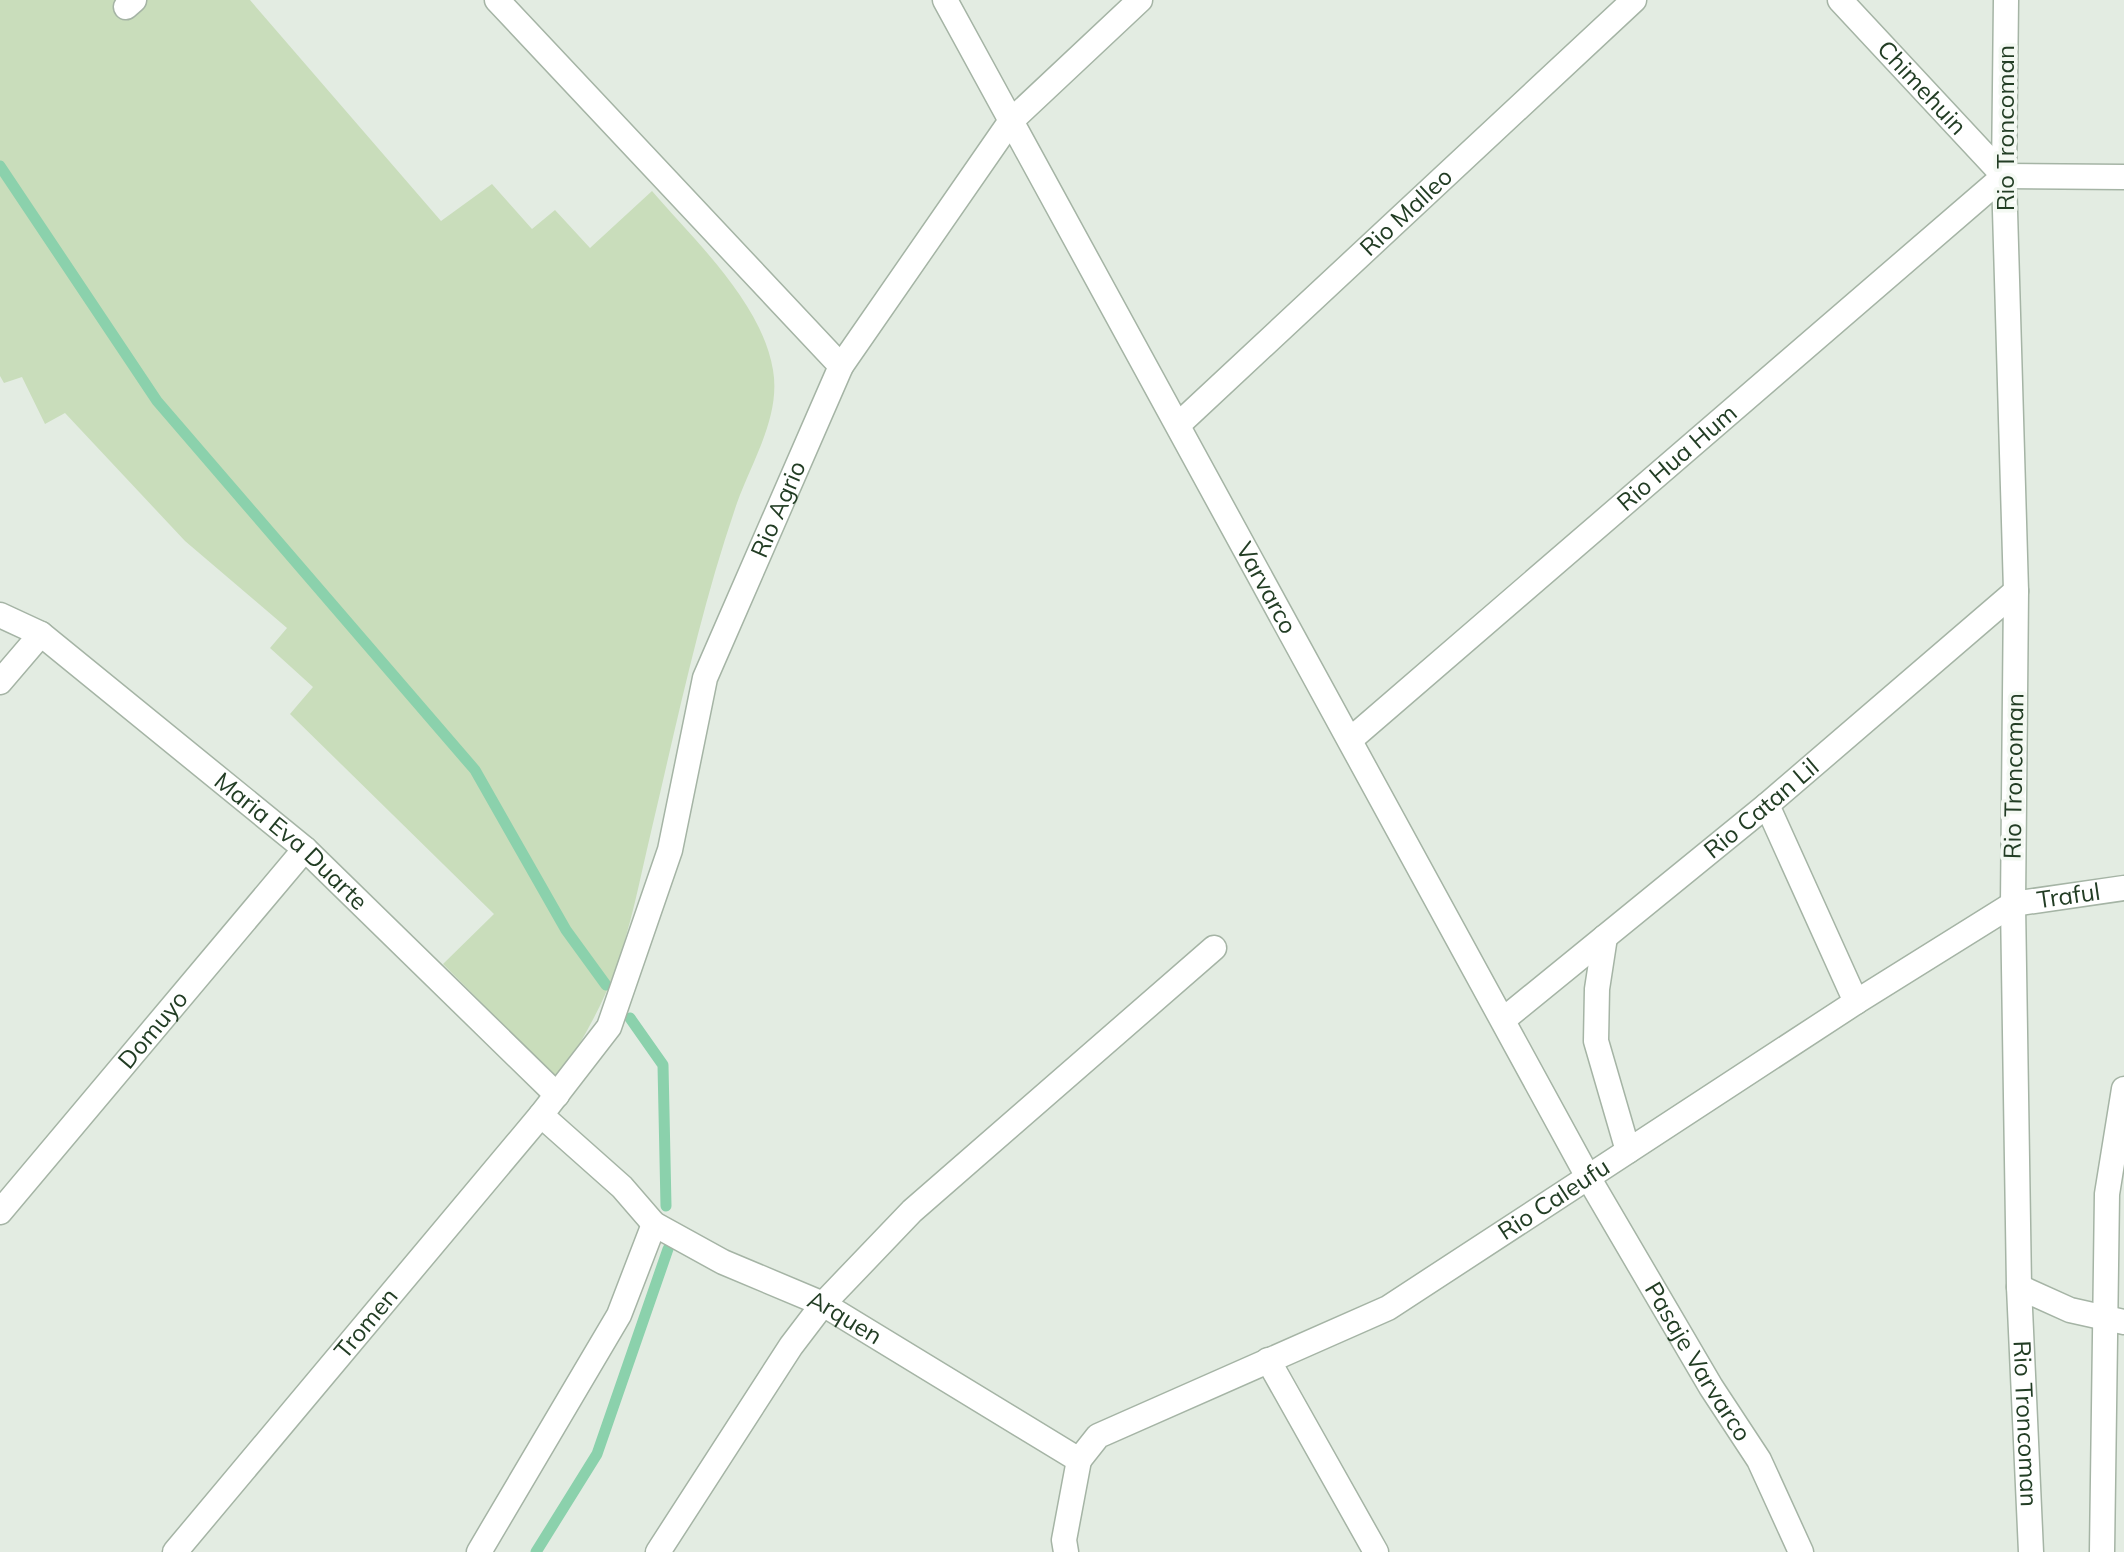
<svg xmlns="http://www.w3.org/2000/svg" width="2124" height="1552" font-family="Mulish,sans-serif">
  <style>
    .green { fill: #c9ddbb }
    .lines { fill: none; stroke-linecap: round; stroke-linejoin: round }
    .stream { stroke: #8bd1ac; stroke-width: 11 }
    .minor-casing { stroke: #a5b4a5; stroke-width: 27 }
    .minor { stroke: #fff; stroke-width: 24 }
    .labels { text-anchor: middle; stroke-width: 7; stroke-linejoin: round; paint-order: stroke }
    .street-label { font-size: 24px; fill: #223d24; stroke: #f4f9f3 }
  </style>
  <rect width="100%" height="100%" fill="#e3ece2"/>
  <path class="green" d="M0 0H250L441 221 492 184 532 229 555 210 590 248 652 191C695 241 762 303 773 370 781 416 752 461 737 503 700 610 677 722 651 832 640 878 631 928 614 973 600 1011 579 1045 558 1080L443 964 494 914 290 714 313 687 270 648 287 628 185 541 65 413 45 424 22 377 4 383 0 376Z"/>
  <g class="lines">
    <g class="stream">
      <path d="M0 166 157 401 475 770 566 930 606 985"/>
      <path d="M630 1018 663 1065 666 1206"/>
      <path d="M536 1552 597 1454 668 1249"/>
    </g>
    <g class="minor-casing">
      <g id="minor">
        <path d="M497 0 841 366"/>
        <path id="s1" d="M945 0 1588 1177 1711 1387 1759 1460 1801 1552"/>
        <path id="s2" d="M1840 0 2004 176"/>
        <path id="s3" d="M2006 0 2004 176 2016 591 2013 904 2019 1287 2031 1552"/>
        <path d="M126 7 134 0"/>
        <path d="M2004 176 2124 177"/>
        <path id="s4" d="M1178 425 1634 0"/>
        <path id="s5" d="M0 615 41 634 305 849 557 1095"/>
        <path d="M0 682 41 634"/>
        <path id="s6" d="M1350 740 2004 176"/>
        <path d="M1767 805 1856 1002"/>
        <path d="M1605 937 1597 989 1596 1041 1628 1151"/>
        <path id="s7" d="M1503 1020 1767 805 2016 591"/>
        <path id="s8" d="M541 1115 622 1187 654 1224 723 1262 823 1304 1079 1460 1064 1540 1066 1552"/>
        <path id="s9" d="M0 1212 305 849"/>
        <path d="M2019 1287 2070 1310 2124 1322"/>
        <path d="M1268 1360 1376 1552"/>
        <path id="s10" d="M1079 1460 1098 1436 1388 1308 1856 1002 2013 904 2124 888"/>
        <path id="s11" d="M175 1552 541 1115 609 1027 670 850 705 678 841 366 1010 122 1140 0"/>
        <path d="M479 1552 619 1315 654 1224"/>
        <path d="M658 1552 791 1346 823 1304 912 1211 1214 948"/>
        <path d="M2102 1552 2107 1194 2124 1089"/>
      </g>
    </g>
    <use href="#minor" class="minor"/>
  </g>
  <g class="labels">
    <g class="street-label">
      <text dy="8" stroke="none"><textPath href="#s2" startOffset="120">Chimehuin</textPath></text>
      <text transform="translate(2006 128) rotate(-90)" y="8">Rio Troncoman</text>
      <text dy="8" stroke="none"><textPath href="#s4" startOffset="312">Rio Malleo</textPath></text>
      <text dy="8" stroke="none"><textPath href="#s6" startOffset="432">Rio Hua Hum</textPath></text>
      <text dy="8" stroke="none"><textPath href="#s11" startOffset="1228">Rio Agrio</textPath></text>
      <text dy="8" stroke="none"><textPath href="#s1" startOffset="670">Varvarco</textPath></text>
      <text transform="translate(2014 776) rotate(-89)" y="8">Rio Troncoman</text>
      <text dy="8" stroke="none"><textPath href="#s7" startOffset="334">Rio Catan Lil</textPath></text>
      <text dy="8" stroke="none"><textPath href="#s5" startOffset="370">Maria Eva Duarte</textPath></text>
      <text dy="8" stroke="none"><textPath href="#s10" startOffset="1148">Traful</textPath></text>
      <text dy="8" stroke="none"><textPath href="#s9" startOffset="238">Domuyo</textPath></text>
      <text dy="8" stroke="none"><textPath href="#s10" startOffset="546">Rio Caleufu</textPath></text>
      <text dy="8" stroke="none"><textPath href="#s8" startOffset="370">Arquen</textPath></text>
      <text dy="8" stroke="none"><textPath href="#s11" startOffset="298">Tromen</textPath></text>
      <text dy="8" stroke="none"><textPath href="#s1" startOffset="1556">Pasaje Varvarco</textPath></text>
      <text dy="8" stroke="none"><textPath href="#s3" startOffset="1424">Rio Troncoman</textPath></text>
    </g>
  </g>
</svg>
